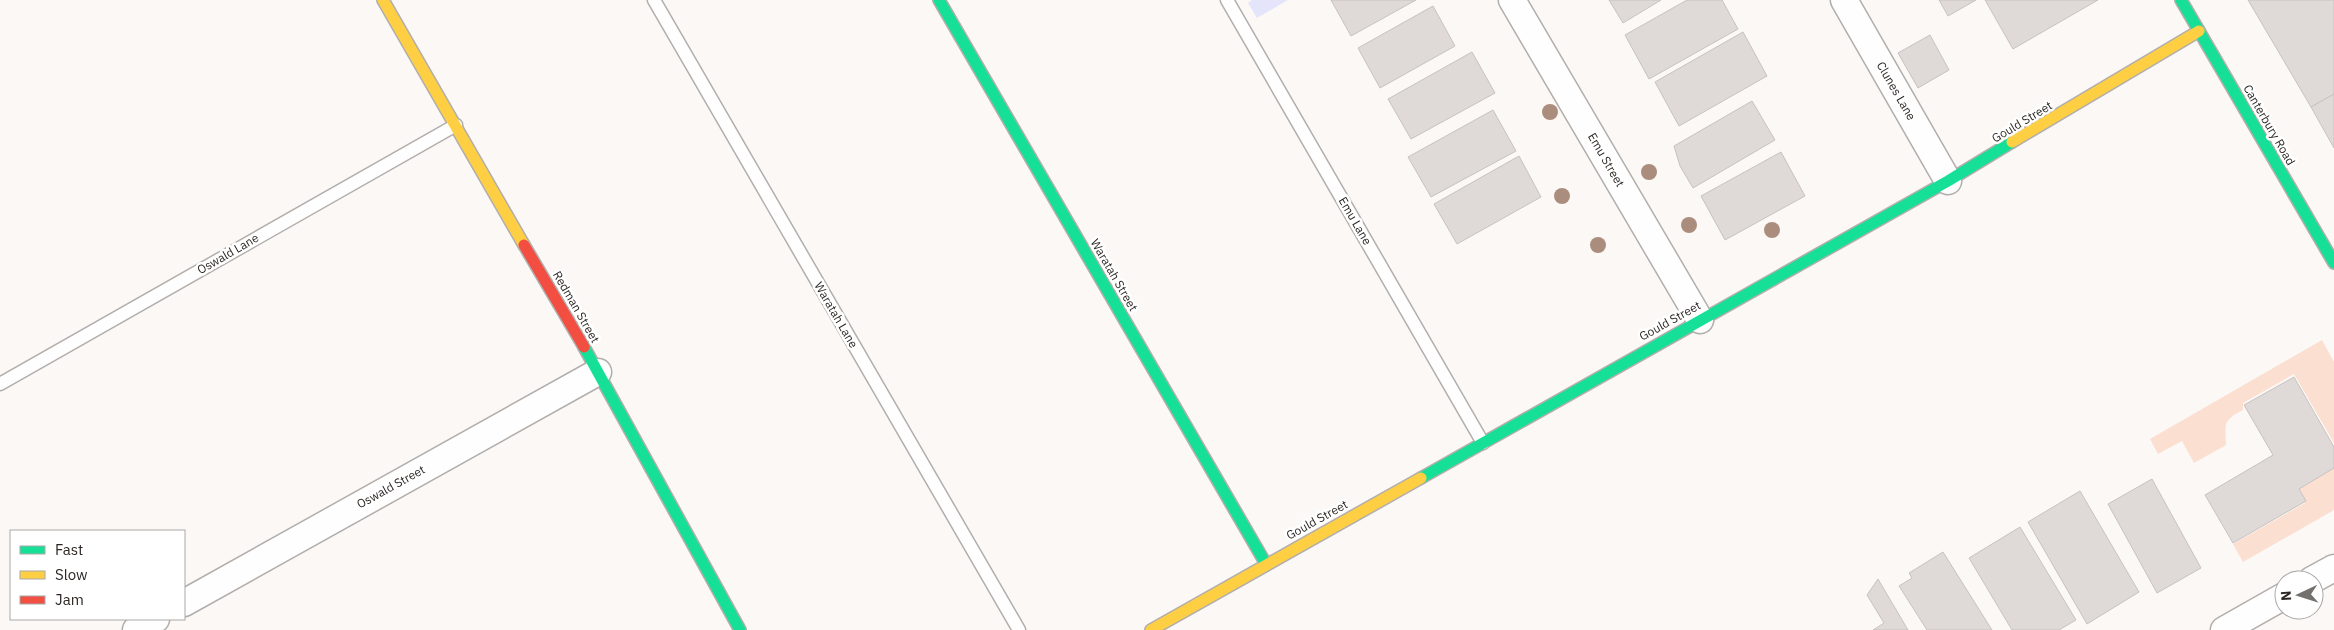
<svg xmlns="http://www.w3.org/2000/svg" width="2334" height="630" font-family="'IBM Plex Sans',sans-serif">
  <style>
    .green { fill: #fbdfd1 }
    .water { fill: #e4e4fa }
    .building { fill: #dfdad8; stroke: #c7c2c0 }
    .lines { fill: none; stroke-linecap: round; stroke-linejoin: round }
    .lane-casing { stroke: #b2aeac; stroke-width: 15 }
    .street-casing { stroke: #b2aeac; stroke-width: 29 }
    .fast-casing { stroke: #b2aeac; stroke-width: 14 }
    .slow-casing { stroke: #b2aeac; stroke-width: 14 }
    .jam-casing { stroke: #b2aeac; stroke-width: 14 }
    .lane { stroke: #fffefe; stroke-width: 12 }
    .street { stroke: #fffefe; stroke-width: 26 }
    .fast { stroke: #16e098; stroke-width: 11 }
    .slow { stroke: #ffcf43; stroke-width: 11 }
    .jam { stroke: #f24e42; stroke-width: 11 }
    .tree { fill: #ab8d7d }
    .labels { text-anchor: middle; stroke-width: 5; stroke-linejoin: round; paint-order: stroke }
    .street-label { font-size: 12px; fill: #2b2623; stroke: #fff }
  </style>
  <rect width="100%" height="100%" fill="#fcf8f6"/>
  <g class="green">
    <path d="M2322 340 2334 362V443L2294 374 2243 403V410C2223 420 2225 424 2226 445L2194 463 2182 441 2158 454 2150 439Z"/>
    <path d="M2334 467V510L2243 562 2233 544 2305 503 2297 489Z"/>
  </g>
  <path class="water" d="M1252 0H1288L1257 18 1248 3Z"/>
  <g class="building">
    <path d="M1331 0H1416L1351 36Z"/>
    <path d="M1609 0H1661L1623 23Z"/>
    <path d="M1687 0H1722L1738 29 1649 79 1625 35Z"/>
    <path d="M1939 0H1976L1948 16Z"/>
    <path d="M1985 0H2098L2013 49Z"/>
    <path d="M2248 0H2334V94L2311 107Z"/>
    <path d="M1433 6 1455 46 1380 88 1358 48Z"/>
    <path d="M1743 32 1767 76 1679 126 1655 82Z"/>
    <path d="M1930 35 1949 70 1918 88 1898 53Z"/>
    <path d="M1472 52 1495 93 1411 139 1388 99Z"/>
    <path d="M2334 94V148L2311 107Z"/>
    <path d="M1752 101 1775 140 1693 188 1680 166 1674 146Z"/>
    <path d="M1493 110 1516 151 1431 197 1408 157Z"/>
    <path d="M1781 152 1805 196 1725 240 1701 196Z"/>
    <path d="M1519 156 1541 197 1457 244 1434 204Z"/>
    <path d="M2294 377 2334 447V468L2299 489 2306 501 2233 543 2205 495 2273 455 2244 405Z"/>
    <path d="M2152 479 2201 568 2157 593 2108 504Z"/>
    <path d="M2080 491 2139 592 2087 624 2028 522Z"/>
    <path d="M2020 527 2076 620 2059 630H2012L1969 558Z"/>
    <path d="M1943 552 1992 630H1927L1899 586 1912 578 1909 573Z"/>
    <path d="M1878 579 1908 630H1873L1884 623 1867 595Z"/>
  </g>
  <g class="lines">
    <g class="lane-casing">
      <g id="lane">
        <path d="M654 0 1019 630"/>
        <path d="M1227 0 1483 443"/>
        <path d="M0 384 456 125"/>
      </g>
    </g>
    <g class="street-casing">
      <g id="street">
        <path d="M1512 0 1700 320"/>
        <path d="M1844 0 1948 181"/>
        <path d="M2312 580 2334 568"/>
        <path d="M184 603 598 372"/>
        <path d="M136 630 156 619"/>
        <path d="M2224 630 2284 596"/>
      </g>
    </g>
    <g class="fast-casing">
      <g id="fast">
        <path d="M939 0 1266 564"/>
        <path d="M2181 0 2334 263"/>
        <path d="M584 347 740 630"/>
        <path d="M1421 478 1948 181 2012 142"/>
      </g>
    </g>
    <g class="slow-casing">
      <g id="slow">
        <path d="M383 0 524 245"/>
        <path d="M2012 142 2199 31"/>
        <path d="M1151 630 1421 478"/>
      </g>
    </g>
    <g class="jam-casing">
      <path id="jam" d="M524 245 584 347"/>
    </g>
    <use href="#lane" class="lane"/>
    <use href="#street" class="street"/>
    <use href="#fast" class="fast"/>
    <use href="#slow" class="slow"/>
    <use href="#jam" class="jam"/>
  </g>
  <g class="tree">
    <circle cx="1550" cy="112" r="8"/>
    <circle cx="1649" cy="172" r="8"/>
    <circle cx="1562" cy="196" r="8"/>
    <circle cx="1689" cy="225" r="8"/>
    <circle cx="1772" cy="230" r="8"/>
    <circle cx="1598" cy="245" r="8"/>
  </g>
  <g class="labels">
    <g class="street-label">
      <text transform="translate(1896 91) rotate(60)" y="4">Clunes Lane</text>
      <text transform="translate(2022 122) rotate(-31)" y="4">Gould Street</text>
      <text transform="translate(2269 125) rotate(60)" y="4">Canterbury Road</text>
      <text transform="translate(1606 160) rotate(60)" y="4">Emu Street</text>
      <text transform="translate(1355 221) rotate(60)" y="4">Emu Lane</text>
      <text transform="translate(228 254) rotate(-30)" y="4">Oswald Lane</text>
      <text transform="translate(1114 275) rotate(60)" y="4">Waratah Street</text>
      <text transform="translate(576 307) rotate(60)" y="4">Redman Street</text>
      <text transform="translate(836 315) rotate(60)" y="4">Waratah Lane</text>
      <text transform="translate(1670 321) rotate(-29)" y="4">Gould Street</text>
      <text transform="translate(391 487) rotate(-29)" y="4">Oswald Street</text>
      <text transform="translate(1317 520) rotate(-29)" y="4">Gould Street</text>
    </g>
  </g>
  <rect x="10" y="530" width="175" height="90" fill="#ffffff" stroke="#aaa8a7"/>
  <rect x="20" y="546" width="25" height="8" fill="#16e098" stroke="#aaa8a7"/>
  <text x="55" y="555" font-size="15" fill="#2b2623">Fast</text>
  <rect x="20" y="571" width="25" height="8" fill="#ffcf43" stroke="#aaa8a7"/>
  <text x="55" y="580" font-size="15" fill="#2b2623">Slow</text>
  <rect x="20" y="596" width="25" height="8" fill="#f24e42" stroke="#aaa8a7"/>
  <text x="55" y="605" font-size="15" fill="#2b2623">Jam</text>
  <g transform="translate(2299 595) rotate(266)"><circle r="24" fill="#ffffff" stroke="#aaa8a7"/>
  <path d="M0-4L9 19L0 12L-9 19Z" fill="#74706d"/>
  <text y="-8" font-size="14" font-weight="bold" text-anchor="middle" fill="#2b2623">N</text>
  </g>
</svg>
